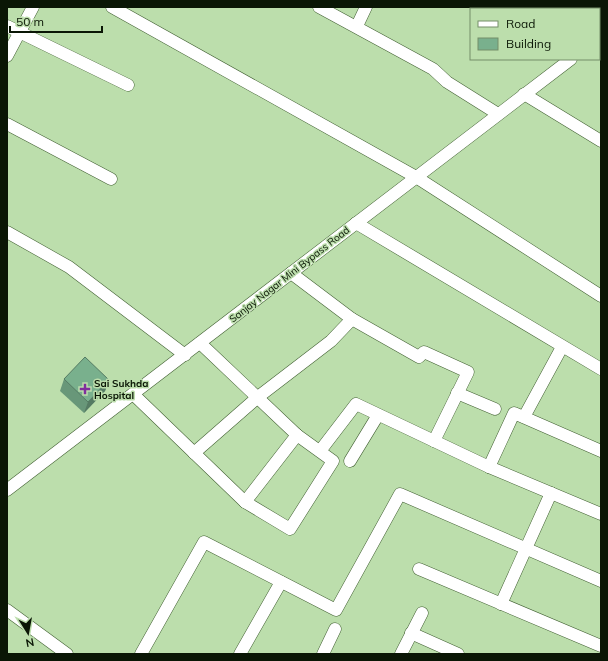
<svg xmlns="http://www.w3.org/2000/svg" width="608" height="661" font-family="Mulish,sans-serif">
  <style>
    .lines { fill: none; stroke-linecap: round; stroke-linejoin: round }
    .minor-casing { stroke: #436134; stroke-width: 13 }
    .minor { stroke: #fff; stroke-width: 12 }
    .wall { fill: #689779 }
    .shaded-wall { fill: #557b63 }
    .building { fill: #79b08d; stroke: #557b63 }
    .poi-dot { fill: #802e9d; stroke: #bcdeac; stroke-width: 1.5 }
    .labels { text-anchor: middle; stroke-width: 3; stroke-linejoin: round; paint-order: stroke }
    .street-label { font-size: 10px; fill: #0a1605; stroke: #bcdeac }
    .poi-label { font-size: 10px; font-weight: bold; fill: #0a1605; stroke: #bcdeac; text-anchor: start }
  </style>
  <rect width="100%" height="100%" fill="#bcdeac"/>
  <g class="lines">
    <g class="minor-casing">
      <g id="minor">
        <path d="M112 7 416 177 601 296"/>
        <path d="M319 7 433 69 447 82 498 114"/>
        <path d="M536 7 540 9"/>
        <path d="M7 26 128 85"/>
        <path d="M357 26 366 7"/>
        <path d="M599 38 601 36"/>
        <path d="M7 56 33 7"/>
        <path d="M524 94 601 141"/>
        <path d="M7 124 111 179"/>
        <path d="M356 223 601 369"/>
        <path d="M7 232 69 267 185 355"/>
        <path d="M291 273 352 319 419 357 424 352 468 372 434 441"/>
        <path d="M457 393 495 409"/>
        <path d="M133 394 245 502 290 529 333 461 297 435 200 343"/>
        <path d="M524 417 562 347"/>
        <path d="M320 451 356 404 489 467 601 514"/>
        <path d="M194 453 258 397 331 341 352 319"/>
        <path d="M350 461 378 415"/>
        <path d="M489 467 514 413 601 451"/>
        <path d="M7 490 571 59"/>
        <path d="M245 502 297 435"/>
        <path d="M419 569 601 646"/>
        <path d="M501 604 551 493"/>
        <path d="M7 610 67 654"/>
        <path d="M411 633 458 654"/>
        <path d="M141 654 204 542 336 610 400 494 601 581"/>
        <path d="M240 654 281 582"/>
        <path d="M323 654 335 629"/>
        <path d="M401 654 422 613"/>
      </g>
    </g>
    <use href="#minor" class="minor"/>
  </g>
  <path class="wall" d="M64 379 109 380 105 391 84 413 60 391Z"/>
  <path class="shaded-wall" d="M109 380 105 391 84 413 88 402Z"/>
  <path class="building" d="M85 357 109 380 88 402 64 379Z"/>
  <path class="poi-dot" d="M83 383h4v4h4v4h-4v4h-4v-4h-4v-4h4z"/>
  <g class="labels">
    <g class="street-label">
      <text transform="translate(289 274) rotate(-38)" y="4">Sanjay Nagar Mini Bypass Road</text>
    </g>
    <g class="poi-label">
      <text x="94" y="387">Sai Sukhda<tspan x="94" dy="12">Hospital</tspan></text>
    </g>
  </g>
  <rect width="608" height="661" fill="none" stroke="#0a1605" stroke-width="16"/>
  <rect x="470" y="8" width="130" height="52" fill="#bcdeac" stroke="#758e69"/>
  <rect x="478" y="21" width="20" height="6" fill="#ffffff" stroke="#758e69"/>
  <text x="506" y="28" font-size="12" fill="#0a1605">Road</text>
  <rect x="478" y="38" width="20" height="12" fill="#79b08d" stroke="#758e69"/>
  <text x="506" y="48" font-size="12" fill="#0a1605">Building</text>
  <g transform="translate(28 633) rotate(169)" stroke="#bcdeac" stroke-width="3" paint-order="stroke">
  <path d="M0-3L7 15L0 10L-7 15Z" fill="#0a1605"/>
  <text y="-6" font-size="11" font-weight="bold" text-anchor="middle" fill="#0a1605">N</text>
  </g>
  <path d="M10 26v6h92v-6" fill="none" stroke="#0a1605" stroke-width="2"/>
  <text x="16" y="26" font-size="12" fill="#0a1605" stroke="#bcdeac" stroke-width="3" paint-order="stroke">50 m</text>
</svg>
